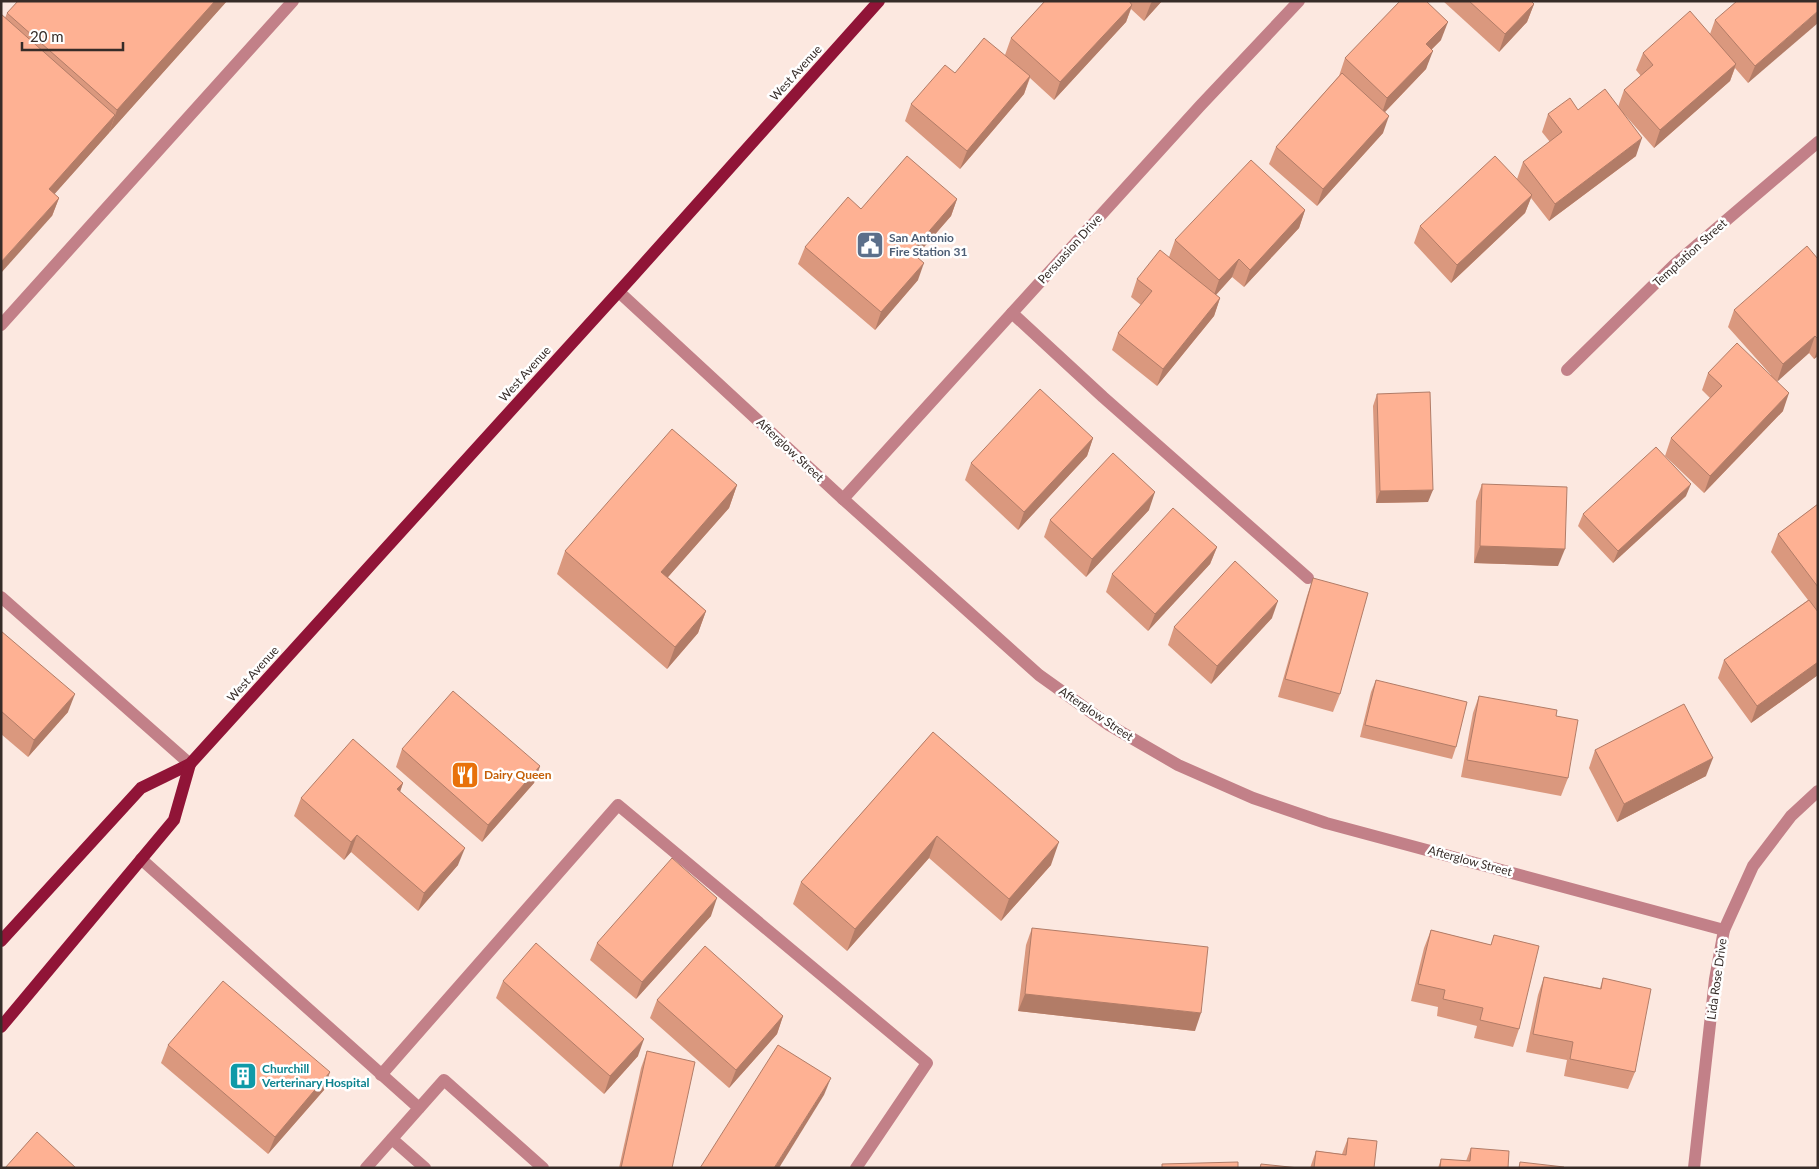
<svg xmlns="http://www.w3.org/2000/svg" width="1819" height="1169" font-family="Lato,sans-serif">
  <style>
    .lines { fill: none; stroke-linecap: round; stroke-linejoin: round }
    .minor { stroke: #c28088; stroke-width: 12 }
    .major { stroke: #901437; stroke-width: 12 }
    .wall { fill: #da987e }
    .shaded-wall { fill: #b27c67 }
    .building { fill: #feb193; stroke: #b27c67 }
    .labels { text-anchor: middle; stroke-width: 5; stroke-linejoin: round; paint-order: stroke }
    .street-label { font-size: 12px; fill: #362c28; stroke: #fff }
    .service-label { font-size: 12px; font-weight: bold; fill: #4e5e75; stroke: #fff; text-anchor: start }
    .food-label { font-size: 12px; font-weight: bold; fill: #c56008; stroke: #fff; text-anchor: start }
    .culture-label { font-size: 12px; font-weight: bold; fill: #0d838f; stroke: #fff; text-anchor: start }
  </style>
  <rect width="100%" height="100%" fill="#fce8e0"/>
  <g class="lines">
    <g class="minor">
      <path d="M619 292 843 499 1039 675 1109 725 1178 765 1253 798 1326 823 1724 930"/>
      <path d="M1012 313 1103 397 1308 578"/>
      <path d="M1 325 293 1"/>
      <path d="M1567 370 1675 264 1818 142"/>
      <path d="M843 499 1200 106 1299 1"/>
      <path d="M1 597 190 764"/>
      <path d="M141 859 419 1108"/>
      <path d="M381 1075 618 805 927 1063 856 1168"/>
      <path d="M392 1139 425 1168"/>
      <path d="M366 1168 444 1080 543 1168"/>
      <path d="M1694 1168 1715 979 1724 930 1753 866 1791 816 1818 791"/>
    </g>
    <g class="major">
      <path d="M1 941 141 788 190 764 632 277 879 1"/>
      <path d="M1 1027 174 820 190 764"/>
    </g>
  </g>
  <g class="wall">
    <path d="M227 1 54 194 59 198 52 216 5 18 7 13Z"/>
    <path d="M1045 1H1162L1144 21 1131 9 1126 22 1054 100 1030 78 1024 94 960 169 905 121 911 104 955 73 1005 55 1011 38Z"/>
    <path d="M1443 1H1531L1534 4 1527 22 1499 52Z"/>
    <path d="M1818 1 1748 83 1735 68 1730 81 1654 148 1625 115 1636 156 1549 221 1531 198 1525 213 1451 283 1414 243 1420 226 1517 179 1523 162 1550 142 1542 132 1548 114 1578 110 1618 107 1624 90 1641 76 1636 70 1643 53 1710 34 1715 20Z"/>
    <path d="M1441 40 1431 50 1426 69 1385 112 1383 133 1317 206 1269 164 1276 147 1339 76 1345 58Z"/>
    <path d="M957 199 951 216 916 256 918 280 875 330 798 264 805 247 861 209Z"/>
    <path d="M1305 210 1299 228 1244 287 1232 277 1216 295 1220 298 1214 316 1157 386 1112 350 1118 333 1141 305 1131 297 1137 279 1169 257 1175 240Z"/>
    <path d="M1818 259V356L1814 359 1809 353 1777 381 1783 411 1704 493 1665 456 1671 438 1710 398 1702 390 1708 373 1771 375 1728 327 1734 310Z"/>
    <path d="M1377 394 1428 502 1376 503 1373 406Z"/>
    <path d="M1093 438 1087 456 1018 530 965 480 971 463Z"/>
    <path d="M1482 484 1558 566 1474 563 1476 501Z"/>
    <path d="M737 485 729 508 668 577 706 611 698 633 667 669 557 574 565 551Z"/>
    <path d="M1686 496 1613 563 1578 526 1583 514Z"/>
    <path d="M1818 504V675L1751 723 1718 678 1724 660 1808 600 1771 552 1778 534Z"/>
    <path d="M1149 510 1086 577 1044 537 1050 520Z"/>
    <path d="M1217 547 1210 564 1148 631 1106 592 1112 574Z"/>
    <path d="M1313 578 1340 694 1333 712 1278 697 1307 596Z"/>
    <path d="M1272 618 1211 684 1168 645 1174 627Z"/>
    <path d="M1 631 68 712 28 757 1 734Z"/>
    <path d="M1376 680 1456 747 1452 759 1360 737 1371 692Z"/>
    <path d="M1479 696 1556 716 1568 778 1561 796 1461 777 1473 713Z"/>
    <path d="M933 732 1051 865 1001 921 929 858 847 951 793 904 801 882Z"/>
    <path d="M402 749 540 766 534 783 482 842 396 767Z"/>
    <path d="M1595 750 1706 776 1617 822 1589 768Z"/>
    <path d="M403 783 400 792 458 865 418 911 351 852 344 860 294 816 301 798Z"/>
    <path d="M711 916 636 999 590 960 597 943Z"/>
    <path d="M1032 928 1195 1031 1018 1011 1026 945Z"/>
    <path d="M1431 930 1491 945 1494 935 1519 1029 1513 1047 1474 1038 1477 1026 1437 1016 1438 1007 1411 1001 1424 948Z"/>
    <path d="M1544 977 1600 988 1603 978 1635 1072 1628 1089 1564 1076 1567 1060 1526 1052 1538 995Z"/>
    <path d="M503 981 638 1056 604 1094 496 998Z"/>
    <path d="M657 1000 783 1016 777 1034 729 1088 650 1018Z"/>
    <path d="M168 1045 324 1090 268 1154 161 1063Z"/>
    <path d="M647 1051 672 1168H619L641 1068Z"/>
    <path d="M1348 1138 1374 1168H1310L1316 1151 1342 1154Z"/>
    <path d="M1471 1148 1508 1168H1438L1441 1159 1466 1161Z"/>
  </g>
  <g class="shaded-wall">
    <path d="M215 1H227L109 133 117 110Z"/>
    <path d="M1153 1H1162L1144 21 1151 3Z"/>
    <path d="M1534 4 1527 22 1499 52 1505 34Z"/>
    <path d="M1132 5 1126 22 1054 100 1060 82Z"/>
    <path d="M1818 11V23L1748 83 1755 66Z"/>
    <path d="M1448 22 1441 40 1419 62 1426 44Z"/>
    <path d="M1433 51 1426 69 1381 116 1387 98Z"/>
    <path d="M1736 64 1730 81 1654 148 1660 130Z"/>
    <path d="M1030 76 1024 94 960 169 967 151Z"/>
    <path d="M115 115 109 133 43 207 49 189Z"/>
    <path d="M1389 116 1383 133 1317 206 1323 189Z"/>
    <path d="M1642 138 1636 156 1549 221 1555 204Z"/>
    <path d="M1532 195 1525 213 1451 283 1457 265Z"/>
    <path d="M59 198 52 216 1 273V262Z"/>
    <path d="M957 199 951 216 905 269 911 252Z"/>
    <path d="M1305 210 1299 228 1244 287 1250 270Z"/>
    <path d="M1239 259 1232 277 1213 298 1219 280Z"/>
    <path d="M924 263 918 280 875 330 881 312Z"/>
    <path d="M1220 298 1214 316 1157 386 1163 369Z"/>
    <path d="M1815 336 1809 353 1777 382 1783 364Z"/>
    <path d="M1818 349V356L1814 359Z"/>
    <path d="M1789 393 1783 411 1704 493 1710 476Z"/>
    <path d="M1093 438 1087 456 1018 530 1024 512Z"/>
    <path d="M1691 484 1686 496 1613 563 1618 551Z"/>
    <path d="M737 485 729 508 653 594 661 572Z"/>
    <path d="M1433 490 1428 502 1376 503 1380 491Z"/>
    <path d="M1155 492 1149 510 1086 577 1092 559Z"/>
    <path d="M1480 546 1565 549 1558 566 1474 563Z"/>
    <path d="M1217 547 1210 564 1148 631 1155 614Z"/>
    <path d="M1278 601 1272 618 1211 684 1217 666Z"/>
    <path d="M706 611 698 633 667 669 675 647Z"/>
    <path d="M1818 662V675L1751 723 1757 706Z"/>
    <path d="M75 694 68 712 28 757 34 740Z"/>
    <path d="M1713 758 1706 776 1617 822 1624 804Z"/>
    <path d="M540 766 534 783 482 842 488 825Z"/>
    <path d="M403 783 397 800V789Z"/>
    <path d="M357 835 351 852 344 860 351 842Z"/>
    <path d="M937 836 929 858 847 951 855 929Z"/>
    <path d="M1059 842 1051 865 1001 921 1009 899Z"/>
    <path d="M465 848 458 865 418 911 424 893Z"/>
    <path d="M717 898 711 916 636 999 642 982Z"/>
    <path d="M1025 994 1201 1013 1195 1031 1018 1011Z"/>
    <path d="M783 1016 777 1034 729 1088 736 1070Z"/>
    <path d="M644 1039 638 1056 604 1094 610 1076Z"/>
    <path d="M330 1072 324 1090 268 1154 275 1137Z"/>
    <path d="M831 1078 824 1095 779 1168H774Z"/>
  </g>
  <g class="building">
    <path d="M18 1H215L117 110 7 13Z"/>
    <path d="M1045 1H1129L1132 5 1060 82 1011 38Z"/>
    <path d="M1400 1H1426L1448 22 1426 44 1433 51 1387 98 1345 58Z"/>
    <path d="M1469 1H1531L1534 4 1505 34Z"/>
    <path d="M1737 1H1818V11L1755 66 1715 20Z"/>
    <path d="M1690 11 1736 64 1660 130 1624 90 1653 65 1643 53Z"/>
    <path d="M1 14 115 115 49 189 59 198 1 262Z"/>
    <path d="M984 38 1030 76 967 151 911 104 945 65 955 73Z"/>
    <path d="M1342 73 1389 116 1323 189 1276 147Z"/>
    <path d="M1605 89 1642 138 1555 204 1523 162 1562 132 1548 114 1570 98 1578 110Z"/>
    <path d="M907 156 957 199 911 252 924 263 881 312 805 247 848 197 861 209Z"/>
    <path d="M1495 156 1532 195 1457 265 1420 226Z"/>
    <path d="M1251 160 1305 210 1250 270 1239 259 1219 280 1175 240Z"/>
    <path d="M1807 246 1818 259V339L1815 336 1783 364 1734 310Z"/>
    <path d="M1160 250 1220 298 1163 369 1118 333 1152 291 1137 279Z"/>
    <path d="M1737 343 1789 393 1710 476 1671 438 1722 386 1708 373Z"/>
    <path d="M1040 389 1093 438 1024 512 971 463Z"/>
    <path d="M1430 392 1433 490 1380 491 1377 394Z"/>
    <path d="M672 429 737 485 661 572 706 611 675 647 565 551Z"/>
    <path d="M1656 447 1691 484 1618 551 1583 514Z"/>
    <path d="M1113 453 1155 492 1092 559 1050 520Z"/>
    <path d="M1482 484 1567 487 1565 549 1480 546Z"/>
    <path d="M1818 504V587L1778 534Z"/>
    <path d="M1173 508 1217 547 1155 614 1112 574Z"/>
    <path d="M1235 561 1278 601 1217 666 1174 627Z"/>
    <path d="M1313 578 1368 593 1340 694 1285 679Z"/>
    <path d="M1809 600 1818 612V662L1757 706 1724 660Z"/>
    <path d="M1 631 75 694 34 740 1 711Z"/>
    <path d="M1376 680 1467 702 1456 747 1365 725Z"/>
    <path d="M453 691 540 766 488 825 402 749Z"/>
    <path d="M1479 696 1557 710 1556 716 1578 720 1568 778 1467 760Z"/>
    <path d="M1684 704 1713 758 1624 804 1595 750Z"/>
    <path d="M933 732 1059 842 1009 899 937 836 855 929 801 882Z"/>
    <path d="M353 739 403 783 397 789 465 848 424 893 357 835 351 842 301 798Z"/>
    <path d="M672 858 717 898 642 982 597 943Z"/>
    <path d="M1032 928 1208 947 1201 1013 1025 994Z"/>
    <path d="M1431 930 1491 945 1494 935 1539 946 1519 1029 1480 1020 1483 1008 1443 999 1445 990 1418 984Z"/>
    <path d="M536 943 644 1039 610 1076 503 981Z"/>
    <path d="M705 946 783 1016 736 1070 657 1000Z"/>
    <path d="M1544 977 1601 989 1603 978 1651 989 1635 1072 1570 1059 1573 1042 1533 1034Z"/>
    <path d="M223 981 330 1072 275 1137 168 1045Z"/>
    <path d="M778 1045 831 1078 774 1168H700Z"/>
    <path d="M647 1051 695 1062 672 1168H621Z"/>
    <path d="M37 1132 76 1168H5Z"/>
    <path d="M1348 1138 1377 1141 1374 1168H1314L1316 1151 1346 1155Z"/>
    <path d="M1471 1148 1509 1151 1508 1168H1440L1441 1159 1470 1161Z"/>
    <path d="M1238 1162V1168H1162V1164Z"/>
    <path d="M1520 1162 1564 1167V1168H1519Z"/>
    <path d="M1261 1164 1299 1168H1260Z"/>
  </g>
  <defs>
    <g id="civic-square" transform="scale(1.4375)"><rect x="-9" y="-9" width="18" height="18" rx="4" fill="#5c6f8a" stroke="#fff"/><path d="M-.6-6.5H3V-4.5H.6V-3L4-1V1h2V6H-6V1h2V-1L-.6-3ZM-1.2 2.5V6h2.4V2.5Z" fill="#fff"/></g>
    <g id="restaurant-square" transform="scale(1.4375)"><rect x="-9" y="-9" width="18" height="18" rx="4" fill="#e8710a" stroke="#fff"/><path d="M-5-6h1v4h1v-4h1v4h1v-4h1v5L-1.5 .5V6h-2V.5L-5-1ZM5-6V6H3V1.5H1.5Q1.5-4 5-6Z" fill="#fff"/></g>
    <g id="building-square" transform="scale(1.4375)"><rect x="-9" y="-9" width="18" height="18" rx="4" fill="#0f9aa8" stroke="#fff"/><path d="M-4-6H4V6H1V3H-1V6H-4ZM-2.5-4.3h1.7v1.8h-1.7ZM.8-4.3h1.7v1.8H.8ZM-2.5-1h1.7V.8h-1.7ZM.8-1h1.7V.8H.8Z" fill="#fff"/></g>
  </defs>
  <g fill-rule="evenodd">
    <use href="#civic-square" x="870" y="245"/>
    <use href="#restaurant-square" x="465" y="775"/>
    <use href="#building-square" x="243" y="1076"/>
  </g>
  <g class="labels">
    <g class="street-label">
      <text transform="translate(796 73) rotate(-48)" y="4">West Avenue</text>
      <text transform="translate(1070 249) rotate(-48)" y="4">Persuasion Drive</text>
      <text transform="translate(1690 253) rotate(-42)" y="4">Temptation Street</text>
      <text transform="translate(525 374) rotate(-48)" y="4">West Avenue</text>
      <text transform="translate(790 450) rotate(43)" y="4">Afterglow Street</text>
      <text transform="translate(253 674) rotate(-48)" y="4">West Avenue</text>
      <text transform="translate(1096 714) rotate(34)" y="4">Afterglow Street</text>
      <text transform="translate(1470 861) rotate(15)" y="4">Afterglow Street</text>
      <text transform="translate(1717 979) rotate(-82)" y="4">Lida Rose Drive</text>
    </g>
    <g class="service-label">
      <text x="889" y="242">San Antonio<tspan x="889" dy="14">Fire Station 31</tspan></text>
    </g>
    <g class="food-label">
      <text x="484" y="779">Dairy Queen</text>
    </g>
    <g class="culture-label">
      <text x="262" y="1073">Churchill<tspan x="262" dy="14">Verterinary Hospital</tspan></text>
    </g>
  </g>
  <rect width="1819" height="1169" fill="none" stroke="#362c28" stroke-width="5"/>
  <path d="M22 42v8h101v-8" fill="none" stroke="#362c28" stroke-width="2.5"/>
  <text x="30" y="42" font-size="15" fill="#362c28" stroke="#ffffff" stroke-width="4" paint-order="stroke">20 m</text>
</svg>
